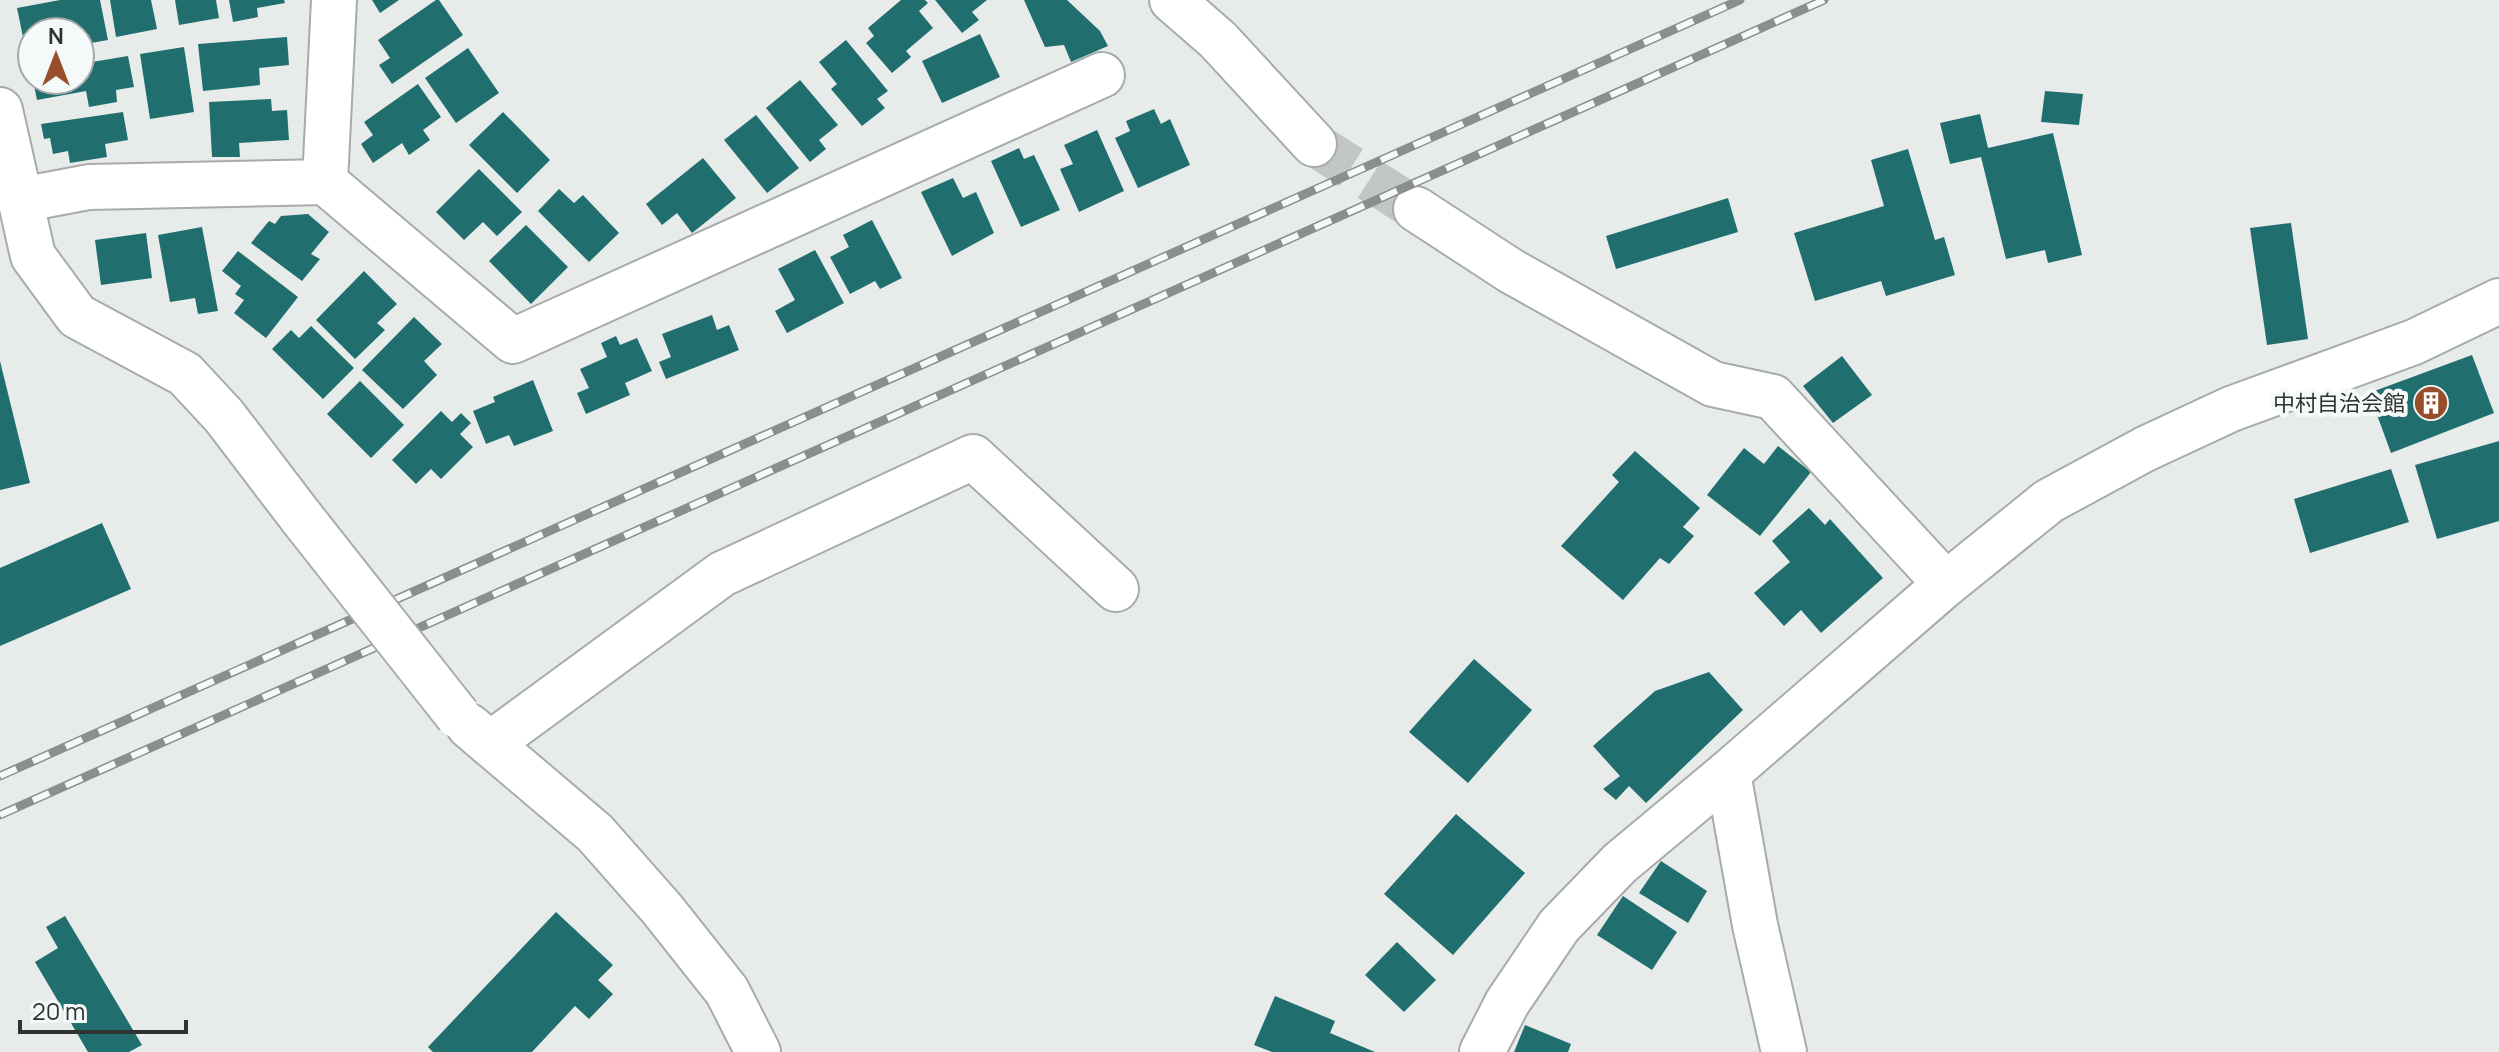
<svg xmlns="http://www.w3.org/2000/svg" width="2499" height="1052" font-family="Manrope,'Noto Sans JP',sans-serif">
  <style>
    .building { fill: #216e6f }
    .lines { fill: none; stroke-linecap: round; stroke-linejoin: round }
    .street-tunnel { stroke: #c2c7c6; stroke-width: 44; stroke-dasharray: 44 22; stroke-linecap: butt }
    .street-casing { stroke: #a7abab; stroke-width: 48 }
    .street { stroke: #fff; stroke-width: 44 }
    .rail-casing { stroke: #8b8e8e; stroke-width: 9 }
    .rail { stroke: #f4f9f9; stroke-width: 6; stroke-dasharray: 18; stroke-linecap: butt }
    .street-bridge-casing { stroke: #a7abab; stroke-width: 48; stroke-linecap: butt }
    .street-bridge { stroke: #fff; stroke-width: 44 }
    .labels { text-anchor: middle; stroke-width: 8; stroke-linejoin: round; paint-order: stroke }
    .poi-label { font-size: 22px; fill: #303232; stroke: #f4f9f9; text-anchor: end }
  </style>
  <rect width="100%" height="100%" fill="#e7eceb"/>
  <g class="building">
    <path d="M60 0H100L108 40 80 45V32H32V40L24 42 17 8Z"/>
    <path d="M110 0H151L157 29 116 37Z"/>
    <path d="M175 0H216L219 18 179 25Z"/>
    <path d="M229 0H284L285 3 257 8 258 17 233 22Z"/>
    <path d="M372 0H399L380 13Z"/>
    <path d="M436 0H439L463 35 392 84 379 65 390 58 378 40Z"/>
    <path d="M901 0H925L928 3 919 11 933 28 906 51 911 57 892 73 866 43 874 36 868 28Z"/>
    <path d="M935 0H987L972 12 979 20 962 33Z"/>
    <path d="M1024 0H1067L1100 31 1108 46 1071 62 1064 45 1045 47Z"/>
    <path d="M980 34 1000 77 942 103 922 61Z"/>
    <path d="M287 37 289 65 259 68 260 85 203 91 198 44Z"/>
    <path d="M846 40 888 91 877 99 885 108 862 126 831 89 837 84 819 62Z"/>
    <path d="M184 47 194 112 150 119 140 54Z"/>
    <path d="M468 48 499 93 456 123 425 78Z"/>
    <path d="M128 56 134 87 116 90 117 102 89 107 86 91 37 100 33 80H80V64Z"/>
    <path d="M800 80 838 125 819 140 826 149 810 162 766 108Z"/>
    <path d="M418 84 441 117 423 130 430 140 409 155 402 143 373 163 361 144 373 135 364 122Z"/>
    <path d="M2045 91 2083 94 2079 125 2041 122Z"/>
    <path d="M271 99 272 111 287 110 289 140 239 143 240 157H212L209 102Z"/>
    <path d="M1154 109 1161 124 1170 119 1190 165 1138 188 1115 138 1130 131 1126 121Z"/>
    <path d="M123 112 128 140 105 144 107 157 70 163 68 151 53 154 50 138 44 139 41 124Z"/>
    <path d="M503 112 550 160 517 193 469 145Z"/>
    <path d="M1980 114 1988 148 2053 133 2082 255 2048 263 2045 250 2006 259 1981 157 1950 164 1940 123Z"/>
    <path d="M756 115 799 168 767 193 724 140Z"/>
    <path d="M1097 130 1124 191 1079 212 1060 169 1073 164 1064 145Z"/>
    <path d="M1019 148 1024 159 1034 155 1060 210 1021 227 991 161Z"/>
    <path d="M1908 149 1935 240 1944 237 1955 275 1886 296 1881 281 1815 301 1794 233 1884 206 1871 160Z"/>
    <path d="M703 158 736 198 692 233 677 213 662 225 646 204Z"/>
    <path d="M479 169 522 212 497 236 483 222 464 240 436 212Z"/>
    <path d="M953 178 963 198 976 192 994 233 952 256 921 192Z"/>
    <path d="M559 189 574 203 583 195 619 233 589 262 538 211Z"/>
    <path d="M1728 198 1738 232 1616 269 1606 236Z"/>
    <path d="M308 214 329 232 311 254 320 259 302 281 251 243 269 221 275 224 281 216Z"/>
    <path d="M872 220 902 278 880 289 875 281 850 294 830 257 849 247 843 235Z"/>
    <path d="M2291 223 2308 339 2267 345 2250 228Z"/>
    <path d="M526 225 568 267 531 304 489 261Z"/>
    <path d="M202 227 218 311 198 314 195 298 170 302 158 235Z"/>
    <path d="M146 233 152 278 101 285 95 240Z"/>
    <path d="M815 250 844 303 787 333 775 311 795 300 778 269Z"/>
    <path d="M238 251 298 297 266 338 234 313 244 300 235 294 241 286 222 271Z"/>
    <path d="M364 271 397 304 377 323 385 330 355 359 316 320Z"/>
    <path d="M712 315 717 330 729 325 739 350 666 379 659 362 671 357 662 334Z"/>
    <path d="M414 317 442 344 424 361 437 375 403 409 362 370Z"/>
    <path d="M311 326 354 368 323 399 272 349 291 330 299 338Z"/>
    <path d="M616 336 620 345 637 338 652 371 625 383 630 395 586 414 577 393 589 388 580 369 607 357 601 343Z"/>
    <path d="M2472 355 2494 413 2391 453 2369 393Z"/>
    <path d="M1842 356 1872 395 1833 423 1803 386Z"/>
    <path d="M0 361 30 483 0 490Z"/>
    <path d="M533 380 553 431 514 446 509 435 486 444 473 411 495 402 493 397Z"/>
    <path d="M360 381 404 425 371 458 327 414Z"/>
    <path d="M441 411 452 422 461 413 471 423 460 434 473 447 441 479 431 469 416 484 392 460Z"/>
    <path d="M2499 441V521L2437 539 2415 465Z"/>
    <path d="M1778 446 1811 472 1760 536 1707 495 1744 448 1764 464Z"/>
    <path d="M1635 451 1700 508 1683 527 1694 536 1669 564 1660 558 1623 600 1561 546 1619 482 1612 475Z"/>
    <path d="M2391 469 2409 522 2310 553 2294 499Z"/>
    <path d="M1809 508 1825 525 1830 519 1883 578 1821 633 1801 610 1784 626 1754 593 1790 562 1772 541Z"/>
    <path d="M102 523 131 589 0 646V568Z"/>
    <path d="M1474 659 1532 710 1468 783 1409 732Z"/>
    <path d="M1709 672 1743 710 1646 803 1629 786 1616 800 1603 789 1620 776 1593 746 1655 691Z"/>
    <path d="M1456 814 1525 873 1453 955 1384 894Z"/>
    <path d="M1661 861 1707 891 1688 923 1639 893Z"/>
    <path d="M1623 896 1677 932 1652 970 1597 935Z"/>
    <path d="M556 912 613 965 598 980 613 994 589 1019 575 1006 532 1052H433L428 1047Z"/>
    <path d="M65 916 142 1045 129 1052H88L35 962 58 948 46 927Z"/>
    <path d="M1397 942 1436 980 1404 1012 1365 975Z"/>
    <path d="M1275 996 1335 1021 1330 1033 1375 1052H1272L1254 1045Z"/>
    <path d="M1525 1025 1571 1044 1568 1052H1514Z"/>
  </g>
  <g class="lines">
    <path class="street-tunnel" d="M1314 144 1416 209"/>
    <g class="street-casing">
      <g id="street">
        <path d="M1172 0 1218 40 1314 144"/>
        <path d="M0 110 33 256 77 316 185 374 224 416 301 517"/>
        <path d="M325 182 513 341 1102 75"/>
        <path d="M20 200 89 187 325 182 334 0"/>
        <path d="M1416 209 1511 271 1713 384 1773 397 1946 584"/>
        <path d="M469 726 595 833 662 909 727 991 758 1052"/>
        <path d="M490 744 722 574 973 457 1116 589"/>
        <path d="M1728 773 1755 925 1784 1052"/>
        <path d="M1482 1052 1507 1003 1559 926 1620 863 1728 773 1946 584 2049 501 2145 449 2231 409 2414 342 2499 301"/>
      </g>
    </g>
    <use href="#street" class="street"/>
    <g class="rail-casing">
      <g id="rail">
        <path d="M0 776 1740 0"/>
        <path d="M0 815 1824 0"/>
      </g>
    </g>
    <use href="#rail" class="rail"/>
    <g class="street-bridge-casing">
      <path id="street-bridge" d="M301 517 458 716"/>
    </g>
    <use href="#street-bridge" class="street-bridge"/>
  </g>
  <defs>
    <g id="building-disc" transform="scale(1.8)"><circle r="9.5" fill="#964f2a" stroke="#f4f9f9"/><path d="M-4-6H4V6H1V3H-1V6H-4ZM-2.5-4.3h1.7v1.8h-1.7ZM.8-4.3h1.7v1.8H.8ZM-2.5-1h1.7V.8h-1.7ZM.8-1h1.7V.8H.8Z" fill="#fff"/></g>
  </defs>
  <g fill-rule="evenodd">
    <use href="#building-disc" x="2431" y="403"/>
  </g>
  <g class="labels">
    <g class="poi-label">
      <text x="2405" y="411">中村自治会館</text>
    </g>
  </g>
  <g transform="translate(56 56)"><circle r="38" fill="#f4f9f9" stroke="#a6a9a9" stroke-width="2"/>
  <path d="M0-6L14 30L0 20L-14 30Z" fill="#964f2a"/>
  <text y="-12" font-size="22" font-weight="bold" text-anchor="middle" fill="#303232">N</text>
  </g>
  <path d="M20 1020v12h166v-12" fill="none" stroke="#303232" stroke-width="4"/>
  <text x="32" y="1020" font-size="24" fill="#303232" stroke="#f4f9f9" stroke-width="6" paint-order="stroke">20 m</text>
</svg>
